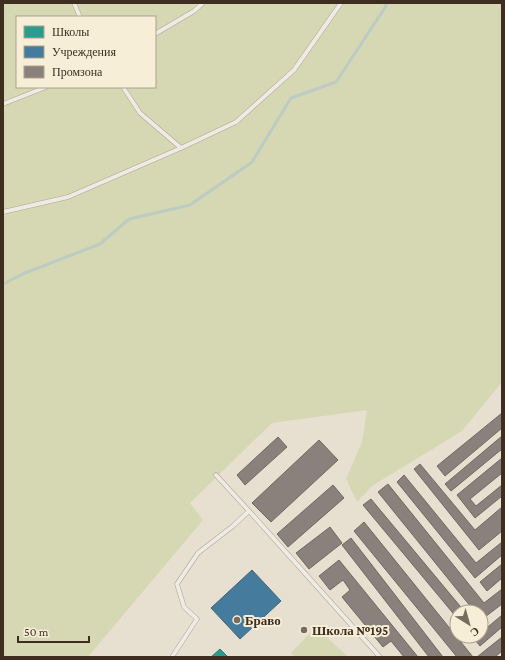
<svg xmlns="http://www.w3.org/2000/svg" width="505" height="660" font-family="'Crimson Pro',serif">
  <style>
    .green { fill: #d6d7b3; fill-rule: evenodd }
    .schools { fill: #2a9d8f; stroke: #307c6e }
    .public { fill: #457b9d; stroke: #436478 }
    .industry { fill: #8a817c; stroke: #736860 }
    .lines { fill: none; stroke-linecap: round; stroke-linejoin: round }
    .stream { stroke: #bcccc2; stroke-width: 3 }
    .service-casing { stroke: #ada599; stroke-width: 5 }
    .service { stroke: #efebe3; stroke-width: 4 }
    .poi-dot { fill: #786c5e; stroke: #f7eed8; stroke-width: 1.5 }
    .labels { text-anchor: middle; stroke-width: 4; stroke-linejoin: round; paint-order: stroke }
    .poi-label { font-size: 13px; font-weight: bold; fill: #3d2e20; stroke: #f7eed8; text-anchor: start }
  </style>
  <rect width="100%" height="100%" fill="#e7e0d1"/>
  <g class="green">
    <path d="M3 3H502V382L462 431 372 486 357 502 346 479 362 442 367 410 272 423 190 503 203 520 88 657H3ZM17 17H155V87H17Z"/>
    <path d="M316 627 348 657H295L291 653Z"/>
  </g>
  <path class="schools" d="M220 649 228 657H211Z"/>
  <path class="public" d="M252 570 281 601 240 639 211 608Z"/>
  <g class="industry">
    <path d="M502 413V428L445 476 437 466Z"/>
    <path d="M502 436V449L451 491 445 484Z"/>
    <path d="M278 437 287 447 245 485 237 475Z"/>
    <path d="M319 440 338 460 271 522 252 503Z"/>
    <path d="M502 458V473L470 499 476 506 502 485V496L475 518 457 495Z"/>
    <path d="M420 464 475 530 502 507V531L479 550 414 469Z"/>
    <path d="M404 475 476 563 502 542V555L475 578 397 482Z"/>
    <path d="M388 484 484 603 502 589V604L481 620V612H475L378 492Z"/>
    <path d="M333 485 344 498 288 547 277 534Z"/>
    <path d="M371 499 465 612H457V618L363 505Z"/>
    <path d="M364 522 473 657H457L354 531Z"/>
    <path d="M330 527 342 543 309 569 296 553Z"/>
    <path d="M351 538 443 657H429L342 545Z"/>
    <path d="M339 560 418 657H404L391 641 383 647 342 597 350 590 343 580 330 590 319 576Z"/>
    <path d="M502 564V578L487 591 480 582Z"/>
    <path d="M502 615V627L480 646 472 636H481V631L482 632Z"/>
    <path d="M502 637V651L495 657H477Z"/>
  </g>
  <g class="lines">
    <path class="stream" d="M3 284 25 273 100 244 129 219 190 205 252 162 291 98 336 82 386 6V3"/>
    <g class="service-casing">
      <g id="service">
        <path d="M74 3 80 17"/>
        <path d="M155 34 194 11 203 3"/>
        <path d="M123 87 140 113 181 148"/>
        <path d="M3 104 46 87"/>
        <path d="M3 212 68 197 181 148 236 122 294 70 341 3"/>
        <path d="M216 475 249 511 380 657"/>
        <path d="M172 657 197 619 184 607 177 584 198 553 233 526 249 511"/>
      </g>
    </g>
    <use href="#service" class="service"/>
  </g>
  <g class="poi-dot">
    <circle cx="237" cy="620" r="4"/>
    <circle cx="304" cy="630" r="4"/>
  </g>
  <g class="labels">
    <g class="poi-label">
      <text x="245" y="625">Браво</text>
      <text x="312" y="635">Школа №195</text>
    </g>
  </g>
  <rect width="505" height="660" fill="none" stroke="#3d2e20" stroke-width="8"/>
  <rect x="16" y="16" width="140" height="72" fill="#f7eed8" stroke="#ada18e"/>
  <rect x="24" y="26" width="20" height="12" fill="#2a9d8f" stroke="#ada18e"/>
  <text x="52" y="36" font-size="12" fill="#3d2e20">Школы</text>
  <rect x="24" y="46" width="20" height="12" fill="#457b9d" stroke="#ada18e"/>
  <text x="52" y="56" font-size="12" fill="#3d2e20">Учреждения</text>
  <rect x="24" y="66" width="20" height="12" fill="#8a817c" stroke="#ada18e"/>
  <text x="52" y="76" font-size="12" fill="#3d2e20">Промзона</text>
  <g transform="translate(469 624) rotate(143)"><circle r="19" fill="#f7eed8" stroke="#ada18e"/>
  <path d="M0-3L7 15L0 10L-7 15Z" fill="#786c5e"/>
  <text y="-6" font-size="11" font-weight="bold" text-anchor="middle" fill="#3d2e20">С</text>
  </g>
  <path d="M18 636v6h71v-6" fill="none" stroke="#3d2e20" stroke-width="2"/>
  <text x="24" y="636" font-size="12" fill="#3d2e20" stroke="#f7eed8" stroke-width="3" paint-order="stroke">50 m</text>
</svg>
